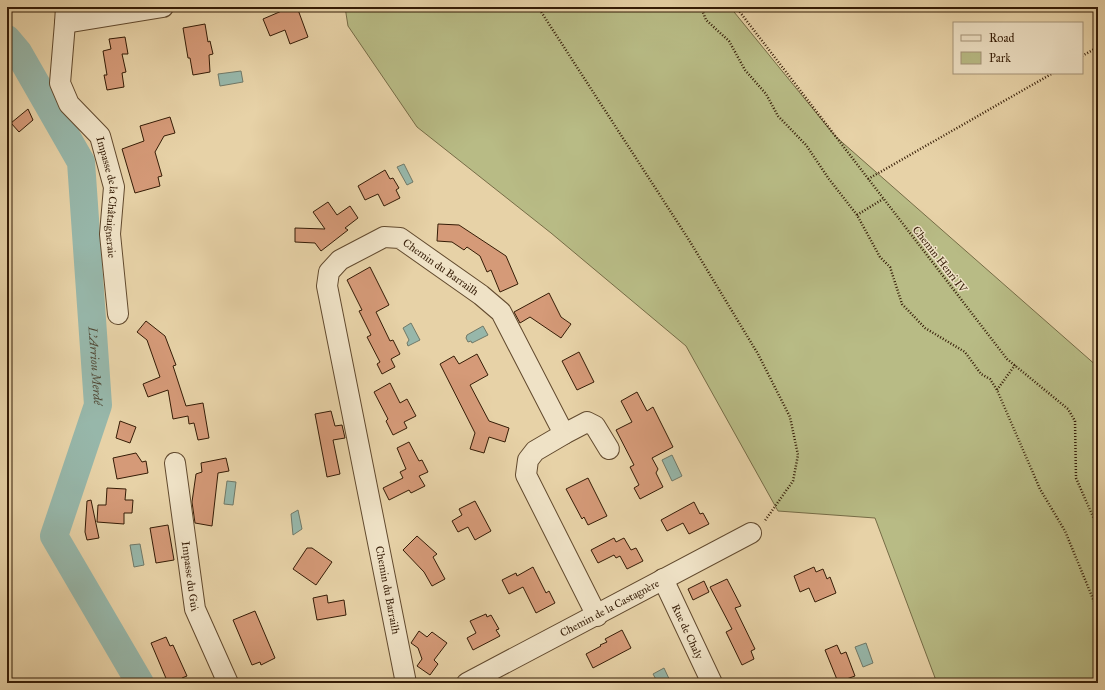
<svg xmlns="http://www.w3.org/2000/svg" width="1105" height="690" font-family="'IM FELL Great Primer',serif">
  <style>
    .green { fill: #b8bb85; stroke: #766c46 }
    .water { fill: #97b7aa; stroke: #707968 }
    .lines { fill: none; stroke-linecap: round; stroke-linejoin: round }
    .river { stroke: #97b7aa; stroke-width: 28 }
    .building { fill: #d59a78; stroke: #351c06 }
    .minor-casing { stroke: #624a2e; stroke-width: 22 }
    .path { stroke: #351c06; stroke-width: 2.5; stroke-dasharray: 1 2; stroke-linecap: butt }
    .minor { stroke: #efe2c6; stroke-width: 20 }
    .labels { text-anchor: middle; stroke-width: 3; stroke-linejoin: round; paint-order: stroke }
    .street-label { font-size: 11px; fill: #351c06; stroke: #efe2c6 }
    .water-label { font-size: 12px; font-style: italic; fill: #524a37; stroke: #efe2c6 }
  </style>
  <rect width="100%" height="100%" fill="#e7d2a7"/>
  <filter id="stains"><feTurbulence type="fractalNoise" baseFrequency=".005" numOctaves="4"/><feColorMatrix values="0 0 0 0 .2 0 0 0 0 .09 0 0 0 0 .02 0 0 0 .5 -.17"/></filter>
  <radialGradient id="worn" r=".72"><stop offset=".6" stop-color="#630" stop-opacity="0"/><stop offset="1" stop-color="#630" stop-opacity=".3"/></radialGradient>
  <path class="green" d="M345 7H730L835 136 1098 367V683H937L875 518 778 511 686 346 551 233 417 127 348 26Z"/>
  <g class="water">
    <path d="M241 71 243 82 220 86 218 74Z"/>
    <path d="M404 164 413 182 407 185 397 167Z"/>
    <path d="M411 323 420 340 408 346 407 343 409 340 403 328Z"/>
    <path d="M483 326 488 335 472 343 471 341 468 342 466 338 467 335Z"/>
    <path d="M672 455 682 476 672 481 662 460Z"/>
    <path d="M227 481 236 482 233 505 224 504Z"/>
    <path d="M298 510 302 529 293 535 291 514Z"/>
    <path d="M140 544 144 565 134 567 130 545Z"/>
    <path d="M866 643 873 663 863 667 855 647Z"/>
    <path d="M664 668 671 683H658L653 674Z"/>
  </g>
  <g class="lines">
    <path class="river" id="s1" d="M7 39 18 52 81 162 98 405 54 536 140 683"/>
  </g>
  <g class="building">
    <path d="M282 7H297L308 37 290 44 285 30 270 36 263 19 284 10Z"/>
    <path d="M205 24 208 42 210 41 213 54 209 55 210 72 193 75 190 58H188L183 28Z"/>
    <path d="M125 37 128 54H122L126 72 122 73 124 87 107 90 104 75H107L103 51 111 49 109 39Z"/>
    <path d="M28 109 33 120 19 132 11 123Z"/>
    <path d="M170 117 175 133 164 136 155 152 162 176 158 177 160 186 135 193 122 149 144 141 140 126Z"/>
    <path d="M385 170 390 179 393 178 399 188 396 190 400 198 384 206 378 194 365 200 358 186Z"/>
    <path d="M328 202 337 215 350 206 358 218 345 228 348 230 321 251 315 243 295 242V228L325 229 313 212Z"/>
    <path d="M438 224 459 225 506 256 518 284 500 292 491 270 487 272 480 256 467 247 464 250 452 242 437 241Z"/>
    <path d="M370 267 389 305 376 312 390 341 393 340 400 354 391 359 395 367 382 374 377 364 380 362 367 337 371 335 359 311 362 310 347 280Z"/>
    <path d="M549 293 561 317 571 324 561 338 530 317 520 323 514 312Z"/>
    <path d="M146 321 165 336 176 365 173 366 186 406 203 403 209 438 198 440 194 423 189 424 188 416 173 419 168 390 148 397 143 384 160 377 147 340 137 332Z"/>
    <path d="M579 352 594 382 577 390 562 361Z"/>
    <path d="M477 354 488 375 470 385 489 421 509 428 505 442 489 437 484 453 470 449 475 433 440 364 454 356 459 364Z"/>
    <path d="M390 383 400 403 407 399 416 416 404 422 407 428 393 435 386 421 388 419 374 392Z"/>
    <path d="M637 392 647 411 653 407 673 447 652 458 658 469 656 473 663 487 640 499 634 488 639 485 630 467 634 465 616 430 632 422 621 401Z"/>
    <path d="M331 411 335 426 342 425 345 438 333 440 340 474 327 477 315 414Z"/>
    <path d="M120 421 136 427 130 443 116 438Z"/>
    <path d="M409 442 419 461 422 460 428 472 419 476 425 486 411 493 409 490 389 500 383 488 403 478 400 472 406 469 397 448Z"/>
    <path d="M136 453 142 462 146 461 148 473 117 479 113 458Z"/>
    <path d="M226 458 229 471 218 473 212 526 195 523 192 502 196 474 202 472 201 463Z"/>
    <path d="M588 478 607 516 588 525 584 517 582 519 566 489Z"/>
    <path d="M107 488 126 489 125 500H133L132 513H124V524L97 522 98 505H106Z"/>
    <path d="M91 500 99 538 87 540 85 532 87 501Z"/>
    <path d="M475 501 491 531 475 540 468 527 458 532 452 521 462 515 459 509Z"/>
    <path d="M694 502 700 514 703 513 709 524 689 534 683 523 667 531 661 520Z"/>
    <path d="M168 525 174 560 156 563 150 528Z"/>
    <path d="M417 536 437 554 433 557 445 579 432 586 424 572 403 550Z"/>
    <path d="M614 538 616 542 624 538 631 550 636 548 643 561 627 569 620 556 616 558 614 555 598 563 591 550Z"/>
    <path d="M307 548H312L332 562 316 585 293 569Z"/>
    <path d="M533 567 546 593 549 591 555 603 536 613 523 587 509 594 502 580 516 573 517 576Z"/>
    <path d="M814 567 816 572 823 569 827 579 830 577 836 593 815 602 809 588 800 592 794 576Z"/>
    <path d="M727 579 741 606 735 608 755 649 751 651 754 659 742 665 726 632 732 629 710 587Z"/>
    <path d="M704 581 709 592 693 600 688 589Z"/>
    <path d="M327 595 328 603 344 600 346 615 317 620 313 598Z"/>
    <path d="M255 611 275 658 261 665 260 662 252 665 233 620Z"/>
    <path d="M486 614 487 617 491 615 499 629 496 630 500 636 473 650 467 638 476 633 470 621Z"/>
    <path d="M622 630 631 648 593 668 586 654 601 646 600 645 607 642 605 639Z"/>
    <path d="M419 631 427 637 432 632 447 643 434 660 438 664 430 675 417 666 422 659 418 648 411 643Z"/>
    <path d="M166 637 170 646 173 645 187 676 182 678 184 683H168L151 643Z"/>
    <path d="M837 645 841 654 846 652 855 676 838 682 825 650Z"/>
  </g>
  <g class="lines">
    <g class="minor-casing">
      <g id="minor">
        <path d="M66 7 65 23 163 7"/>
        <path id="s2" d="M65 23 60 83 69 104 100 136 114 187 110 234 118 314"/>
        <path d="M564 434 587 422 595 426 609 449"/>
        <path id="s3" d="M175 463 195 609 228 683"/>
        <path id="s4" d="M663 579 712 683"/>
        <path id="s5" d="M406 683 327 286 329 272 340 260 384 237 400 238 481 295 501 312 564 434 535 451 528 460 526 475 597 616"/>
        <path id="s6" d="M467 683 751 533"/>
      </g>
    </g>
    <g class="path">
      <path d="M538 7 689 240 758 354 790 417 798 455 793 481 764 522"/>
      <path d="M701 7 706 20 729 41 745 70 766 94 778 116 806 145 829 179 857 215 880 257 890 267 902 304 925 328 965 352 981 374 990 379 997 390 1040 489 1065 531 1098 611"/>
      <path d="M736 7 1007 359 1068 409 1075 421 1076 478 1098 528"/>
      <path d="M1082 56 1098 47"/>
      <path d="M868 179 1053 73"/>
      <path d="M857 215 883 199"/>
      <path d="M997 390 1015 365"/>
    </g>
    <use href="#minor" class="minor"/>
  </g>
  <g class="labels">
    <g class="street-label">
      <text dy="4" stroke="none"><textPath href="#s2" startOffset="190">Impasse de la Châtaigneraie</textPath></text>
      <text transform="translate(940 259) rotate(52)" y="4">Chemin Henri IV</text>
      <text dy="4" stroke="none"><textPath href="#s5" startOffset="551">Chemin du Barrailh</textPath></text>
      <text dy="4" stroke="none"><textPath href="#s3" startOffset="114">Impasse du Gui</textPath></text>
      <text transform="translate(388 590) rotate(79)" y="4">Chemin du Barrailh</text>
      <text dy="4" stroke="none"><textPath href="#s6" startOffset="161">Chemin de la Castagnère</textPath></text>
      <text dy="4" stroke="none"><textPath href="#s4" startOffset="58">Rue de Chaly</textPath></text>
    </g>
    <g class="water-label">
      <text dy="4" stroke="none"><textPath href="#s1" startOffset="348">L'Arriou Merdé</textPath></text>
    </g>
  </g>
  <rect width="1105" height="690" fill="none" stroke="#e7d2a7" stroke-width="24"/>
  <rect x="8" y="8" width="1089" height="674" fill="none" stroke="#351c06" stroke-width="2"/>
  <rect x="12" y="12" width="1081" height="666" fill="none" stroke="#351c06"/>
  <rect x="953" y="22" width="130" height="52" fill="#efe2c6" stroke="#a59379"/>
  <rect x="961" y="35" width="20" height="6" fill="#efe2c6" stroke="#a59379"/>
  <text x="989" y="42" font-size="12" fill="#351c06">Road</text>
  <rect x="961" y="52" width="20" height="12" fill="#b8bb85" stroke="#a59379"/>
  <text x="989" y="62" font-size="12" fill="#351c06">Park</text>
  <rect width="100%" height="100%" filter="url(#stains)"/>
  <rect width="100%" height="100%" fill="url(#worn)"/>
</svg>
